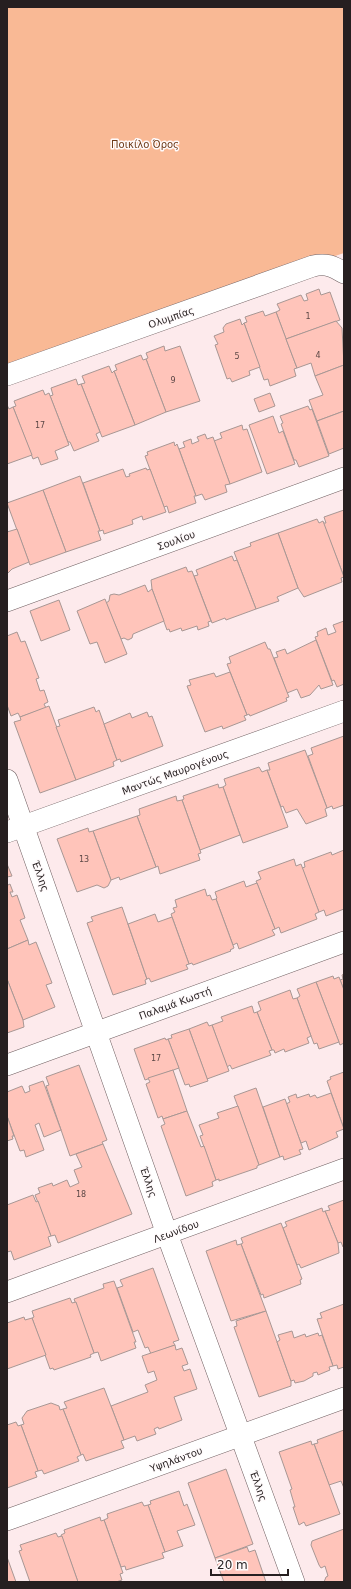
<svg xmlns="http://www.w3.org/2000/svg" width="351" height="1589" font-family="'DejaVu Sans',sans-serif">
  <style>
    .green { fill: #f9b995 }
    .building { fill: #ffc4ba; stroke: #a89794 }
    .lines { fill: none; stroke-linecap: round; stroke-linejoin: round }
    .minor-casing { stroke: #706062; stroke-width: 22 }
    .minor { stroke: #fff; stroke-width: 21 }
    .labels { text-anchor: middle; stroke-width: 3; stroke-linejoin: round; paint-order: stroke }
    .number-label { font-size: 8px; fill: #5c4846 }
    .park-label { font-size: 10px; fill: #6e3a18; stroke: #fffbfc }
    .street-label { font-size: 10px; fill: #261f20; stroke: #fffbfc }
  </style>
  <rect width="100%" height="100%" fill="#fdeaec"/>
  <path class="green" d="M7 7H344V253L7 365Z"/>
  <g class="building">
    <path d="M319 289 321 295 330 292 340 320 286 339 276 312 280 310 277 304 301 295 304 301 308 300 306 294Z"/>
    <path d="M263 311 265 316 276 312 297 368 294 369 296 376 270 386 268 379 264 380 244 323 247 322 245 317Z"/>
    <path d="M240 319 242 325 244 323 260 367 249 371 250 375 232 382 230 378 227 379 215 345 218 344 214 336 224 332 223 328 226 324Z"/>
    <path d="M336 321 342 328 344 365 315 376 311 363 297 368 286 339Z"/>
    <path d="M164 346 165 351 180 346 200 401 166 412 146 359 148 358 146 353Z"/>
    <path d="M141 355 143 360 146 359 166 412 135 425 114 371 117 370 115 365Z"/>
    <path d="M344 365V411L317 421 309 400 323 395 315 376Z"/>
    <path d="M109 366 112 373 114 371 135 425 102 437 81 384 85 383 82 376Z"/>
    <path d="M76 379 78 385 81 384 100 432 96 434 99 441 74 451 70 442H68L50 396 53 395 51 388Z"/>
    <path d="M43 390 45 395 49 393 69 445 55 451 58 459 41 465 38 457 33 459 13 407 16 406 14 401Z"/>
    <path d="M270 393 275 406 259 412 254 399Z"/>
    <path d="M7 405 9 409 13 407 32 455 7 464Z"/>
    <path d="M308 406 310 410 312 409 329 456 299 467 296 460H294L281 424 283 423 280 416Z"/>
    <path d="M344 411V448L329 454 317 421Z"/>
    <path d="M273 416 279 433 283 431 295 464 267 474 249 425Z"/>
    <path d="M242 425 243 430 247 429 262 472 230 484 214 441 222 438 220 433Z"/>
    <path d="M205 434 207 439 213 437 230 484 225 485 227 492 205 500 202 494 196 496 179 449 185 447 183 442 191 439 192 444 199 441 197 437Z"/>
    <path d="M174 442 175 446 177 444 196 496H194L196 503 169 513 167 506 164 507 145 456 148 455 147 452Z"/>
    <path d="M146 468 147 470 150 469 166 512 143 520 142 516 132 520 133 524 104 534 103 530 100 531 83 483 123 469 126 477 130 476 129 474Z"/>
    <path d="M80 476 100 531H98L101 540 66 552 43 490Z"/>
    <path d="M43 490 66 552 30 565 7 503Z"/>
    <path d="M344 510V574H343L323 523H326L324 517Z"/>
    <path d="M317 519 319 523 323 521 344 577 341 578 342 582 304 597 298 588 278 533Z"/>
    <path d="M17 529 29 562 12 569 7 574V532Z"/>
    <path d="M278 533 298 588 277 597 279 601 256 609 234 552 251 546 250 543Z"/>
    <path d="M232 556 234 561 237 560 256 609 226 620 225 618 212 623 194 576 198 575 196 570Z"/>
    <path d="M186 567 188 572 192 571 211 621 208 622 209 626 198 630 197 626 182 631 181 628 170 632 169 629 167 630 152 589 151 580Z"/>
    <path d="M145 585 148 592 152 589 164 621 133 634 132 638 128 640 124 638 121 639 106 603 109 601 110 595 114 594 119 595Z"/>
    <path d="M105 599 127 654 105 663 97 642 90 644 77 611Z"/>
    <path d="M59 600 70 630 41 641 30 611Z"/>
    <path d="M344 621V684L337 687 334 680 332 681 315 637 318 636 317 632 326 628 328 635 336 632 333 625Z"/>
    <path d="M17 632 21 642 25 641 39 678 36 679 40 691 44 690 48 702 44 704 46 708 20 717 18 713 11 716 7 705V636Z"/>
    <path d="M316 640 333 685 321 689 319 685 310 695 301 698 297 689 287 693 274 658 278 657 276 652 285 649 287 654Z"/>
    <path d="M265 642 268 649H270L289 697 286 698 287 701 250 716 249 714 247 715 227 664 231 663 229 657Z"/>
    <path d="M230 672 247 715 244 716 246 720 223 729 222 726 205 732 187 686 191 685 189 680 214 673 216 677Z"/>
    <path d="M49 706 76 780 40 793 14 722 21 720 20 717Z"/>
    <path d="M94 707 96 712 99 710 117 760 113 762 114 766 76 780 56 727 60 726 58 720Z"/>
    <path d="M147 712 149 717 152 716 163 746 121 762 120 759 117 760 104 724 130 713 132 718Z"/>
    <path d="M344 736V805L333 809 332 806 327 808 308 756 313 754 311 748Z"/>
    <path d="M305 750 327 808 325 809 327 816 306 824 297 809 286 813 283 806 281 807 267 770H270L268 763Z"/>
    <path d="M259 767 262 772 267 770 288 827 243 843 223 787 226 785 224 779Z"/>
    <path d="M218 784 219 788 223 787 240 835 200 850 182 800 184 799 183 796Z"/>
    <path d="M176 796 177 801 182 800 201 853 198 854 200 860 160 874 158 866 156 867 137 816 140 815 139 809Z"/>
    <path d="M137 816 156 867 120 880 119 877 111 880 93 831Z"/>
    <path d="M88 828 89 832 93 831 111 880 108 886 104 888 97 885 77 892 57 839Z"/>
    <path d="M344 850V909L326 916 324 910 319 912 302 868 305 867 304 862 331 852 332 855Z"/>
    <path d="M294 859 296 866 301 864 319 912 315 914 317 919 281 933 279 927 275 929 256 881 261 879 258 872Z"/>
    <path d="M7 864 12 876 7 877Z"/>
    <path d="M244 881 246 887 257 883 275 929 272 930 275 935 239 949 237 943 233 945 216 899 217 898 215 892Z"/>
    <path d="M7 883 8 885 10 884 13 892H10L12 897 17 895 25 918 20 920 28 940 7 949Z"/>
    <path d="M205 889 207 896 210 895 212 900 216 899 234 948 230 950 231 951 193 965 192 963 189 964 171 914 175 912 173 908 177 907 175 900Z"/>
    <path d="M122 907 147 979 145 980 146 984 113 995 87 923 93 921 91 917Z"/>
    <path d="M155 914 158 922 172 917 189 964 186 965 188 969 151 982 149 978 147 979 128 924Z"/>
    <path d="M28 940 29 945 36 942 52 983 46 985 55 1007 23 1020 7 979V949Z"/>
    <path d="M344 974V990L340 980 343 979 342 975Z"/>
    <path d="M333 976 334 979 339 977 344 990V1043L340 1045 316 982Z"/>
    <path d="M7 979 23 1020 24 1027 7 1033Z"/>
    <path d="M316 982 339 1042 319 1049 317 1043 314 1044 297 998 300 996 297 989Z"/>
    <path d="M290 990 293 999 297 998 311 1036 307 1038 309 1043 285 1052 284 1049 275 1053 274 1050H272L257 1012 261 1010 258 1002Z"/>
    <path d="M252 1006 254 1013 257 1012 272 1050 269 1051 271 1055 232 1069 230 1065 227 1067 212 1025 223 1021 221 1017Z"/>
    <path d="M207 1022 209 1026 212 1025 229 1071 207 1079 189 1029Z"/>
    <path d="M189 1029 208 1081 190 1087 189 1084 185 1085 168 1039 172 1038 171 1035Z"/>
    <path d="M165 1038 166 1040 168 1039 179 1068 145 1080 134 1049Z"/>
    <path d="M79 1065 107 1140 102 1142 103 1144 70 1156 46 1086 49 1085 46 1077Z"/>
    <path d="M173 1070 187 1111 163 1119 162 1116 158 1118 146 1084 150 1082 148 1078Z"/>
    <path d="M344 1072V1129L327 1081 331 1079 330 1077Z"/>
    <path d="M43 1081 61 1130 44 1137 39 1123 35 1125 44 1150 26 1157 24 1150 20 1151 7 1116V1092L22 1086 25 1093 30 1091 29 1086Z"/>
    <path d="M256 1088 280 1157 259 1165 234 1096Z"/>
    <path d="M331 1093 344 1129 336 1132 338 1137 309 1150 306 1141 301 1143 286 1104 290 1102 288 1097 296 1094 297 1098 309 1094 310 1097 315 1095 317 1098Z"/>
    <path d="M285 1099 303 1149 299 1150 301 1154 284 1160 283 1156 280 1157 263 1107Z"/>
    <path d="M238 1106 259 1165 257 1166V1168L219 1181V1179L216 1180 200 1136 203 1135 199 1125 219 1118 217 1113Z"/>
    <path d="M187 1111 201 1147 204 1146 216 1180 212 1182 213 1186 186 1196 161 1126 165 1124 163 1119Z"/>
    <path d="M7 1116 14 1136H12L13 1139 7 1141Z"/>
    <path d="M103 1144 132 1214 58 1243 55 1235 51 1236 35 1195 40 1193 38 1188 52 1183 53 1186 67 1180 70 1187 79 1183 74 1170 82 1167 76 1154Z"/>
    <path d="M33 1195 36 1202 38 1201 51 1236 48 1237 51 1246 14 1260 11 1251 7 1252V1205Z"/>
    <path d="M344 1200V1247H343L341 1242 338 1243 325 1211 330 1210 328 1206Z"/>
    <path d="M322 1208 323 1212 325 1211 338 1243 339 1253 301 1268 299 1264 297 1265 283 1228 287 1226 285 1222Z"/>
    <path d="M281 1223 302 1279 300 1280 301 1284 264 1298 263 1294 261 1295 241 1244 243 1243 241 1238Z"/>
    <path d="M236 1240 237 1245 241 1244 266 1311 231 1321 206 1251Z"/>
    <path d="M153 1268 179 1340 173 1342 175 1345 151 1354 148 1347 145 1348 138 1330 133 1332 117 1288 123 1286 120 1280Z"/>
    <path d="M114 1281 136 1342H134L136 1348 101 1361 98 1352 94 1353 74 1299 104 1288 103 1284Z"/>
    <path d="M70 1298 72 1303 76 1302 94 1353 90 1355 91 1357 54 1370 53 1368 50 1369 32 1318 34 1317 32 1311Z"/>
    <path d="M344 1304V1367L338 1369 337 1365 333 1366 317 1319 322 1318 320 1313Z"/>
    <path d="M266 1311 291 1381V1386L259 1397 234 1327 237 1326 236 1321Z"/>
    <path d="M24 1317 25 1320 32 1318 46 1355 7 1369V1323Z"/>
    <path d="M292 1331 294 1338 305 1334 306 1337 318 1333 319 1336 322 1335 333 1366 329 1367 330 1370 318 1375 317 1372 313 1373V1376L304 1381 295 1383 294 1380 291 1381 277 1342 280 1340 278 1335Z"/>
    <path d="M175 1345 176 1350 182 1348 188 1364 182 1366 184 1371 190 1369 197 1389 174 1397 182 1420 159 1429 158 1427 154 1429 156 1434 137 1441 135 1436 124 1440 111 1406 148 1392 145 1385 157 1380 154 1371 148 1373 142 1356Z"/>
    <path d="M104 1388 124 1440 121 1441 124 1448 86 1461 83 1454 81 1455 63 1409 67 1408 64 1402Z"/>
    <path d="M51 1403 59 1406 60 1410 63 1409 81 1455 77 1457 79 1461 44 1474 42 1470 38 1471 21 1425 24 1424 22 1418 27 1411Z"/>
    <path d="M16 1422 18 1426 21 1425 38 1471 35 1472 37 1477 7 1488V1425Z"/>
    <path d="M344 1430V1488L341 1481 329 1485 314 1444 318 1443 317 1440Z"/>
    <path d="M311 1441 312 1445 314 1444 340 1514 306 1526 304 1522 299 1525 293 1507H295L290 1490 292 1489 279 1452Z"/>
    <path d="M226 1469 253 1544 215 1558 188 1483Z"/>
    <path d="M179 1491 184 1506 187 1504 195 1525 177 1531 183 1546 165 1552 148 1505 151 1504 150 1501Z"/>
    <path d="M142 1502 144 1506 148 1505 165 1552 162 1553 164 1558 126 1570 125 1566 121 1567 104 1520 108 1518 107 1514Z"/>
    <path d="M100 1517 101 1521 104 1520 123 1573 120 1574 122 1580 116 1582H78L61 1535 65 1533 64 1530Z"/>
    <path d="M344 1529V1582H324L326 1577 328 1576 325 1566 321 1568 319 1565 311 1545 312 1541Z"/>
    <path d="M56 1533 58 1537 62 1536 78 1582H30L19 1551 22 1550 20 1545Z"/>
    <path d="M247 1547 249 1552 255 1550 266 1582H224L215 1558Z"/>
    <path d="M7 1557 16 1582H7Z"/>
  </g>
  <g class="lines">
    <g class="minor-casing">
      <g id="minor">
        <path d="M7 375 313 266C326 263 333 266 344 273"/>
        <path d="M7 601 344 478"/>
        <path d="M7 780 167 1234 294 1582"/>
        <path d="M7 832 344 711"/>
        <path d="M7 1065 344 942"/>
        <path d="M7 1292 344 1169"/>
        <path d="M7 1520 344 1398"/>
      </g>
    </g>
    <use href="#minor" class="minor"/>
  </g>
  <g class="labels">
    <g class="number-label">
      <text x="308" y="319">1</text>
      <text x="318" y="358">4</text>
      <text x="237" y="359">5</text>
      <text x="173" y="383">9</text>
      <text x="40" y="428">17</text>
      <text x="84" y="862">13</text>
      <text x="156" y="1061">17</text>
      <text x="81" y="1197">18</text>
    </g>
    <g class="park-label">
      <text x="145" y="148">Ποικίλο Όρος</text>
    </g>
    <g class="street-label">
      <text transform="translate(171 317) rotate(-19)" y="4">Ολυμπίας</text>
      <text transform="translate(176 540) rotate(-20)" y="4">Σουλίου</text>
      <text transform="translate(175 772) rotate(-20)" y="4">Μαντώς Μαυρογένους</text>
      <text transform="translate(41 876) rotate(70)" y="4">Έλλης</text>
      <text transform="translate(175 1003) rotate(-20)" y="4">Παλαμά Κωστή</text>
      <text transform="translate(149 1182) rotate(71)" y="4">Έλλης</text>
      <text transform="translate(176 1231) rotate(-20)" y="4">Λεωνίδου</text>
      <text transform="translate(176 1459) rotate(-20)" y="4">Υψηλάντου</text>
      <text transform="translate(259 1486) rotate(70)" y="4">Έλλης</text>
    </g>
  </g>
  <rect width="351" height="1589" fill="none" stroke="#261f20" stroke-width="16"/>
  <path d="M211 1569v6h77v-6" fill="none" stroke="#261f20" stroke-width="2"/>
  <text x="217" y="1569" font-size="12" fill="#261f20" stroke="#fffbfc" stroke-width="3" paint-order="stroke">20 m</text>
</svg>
